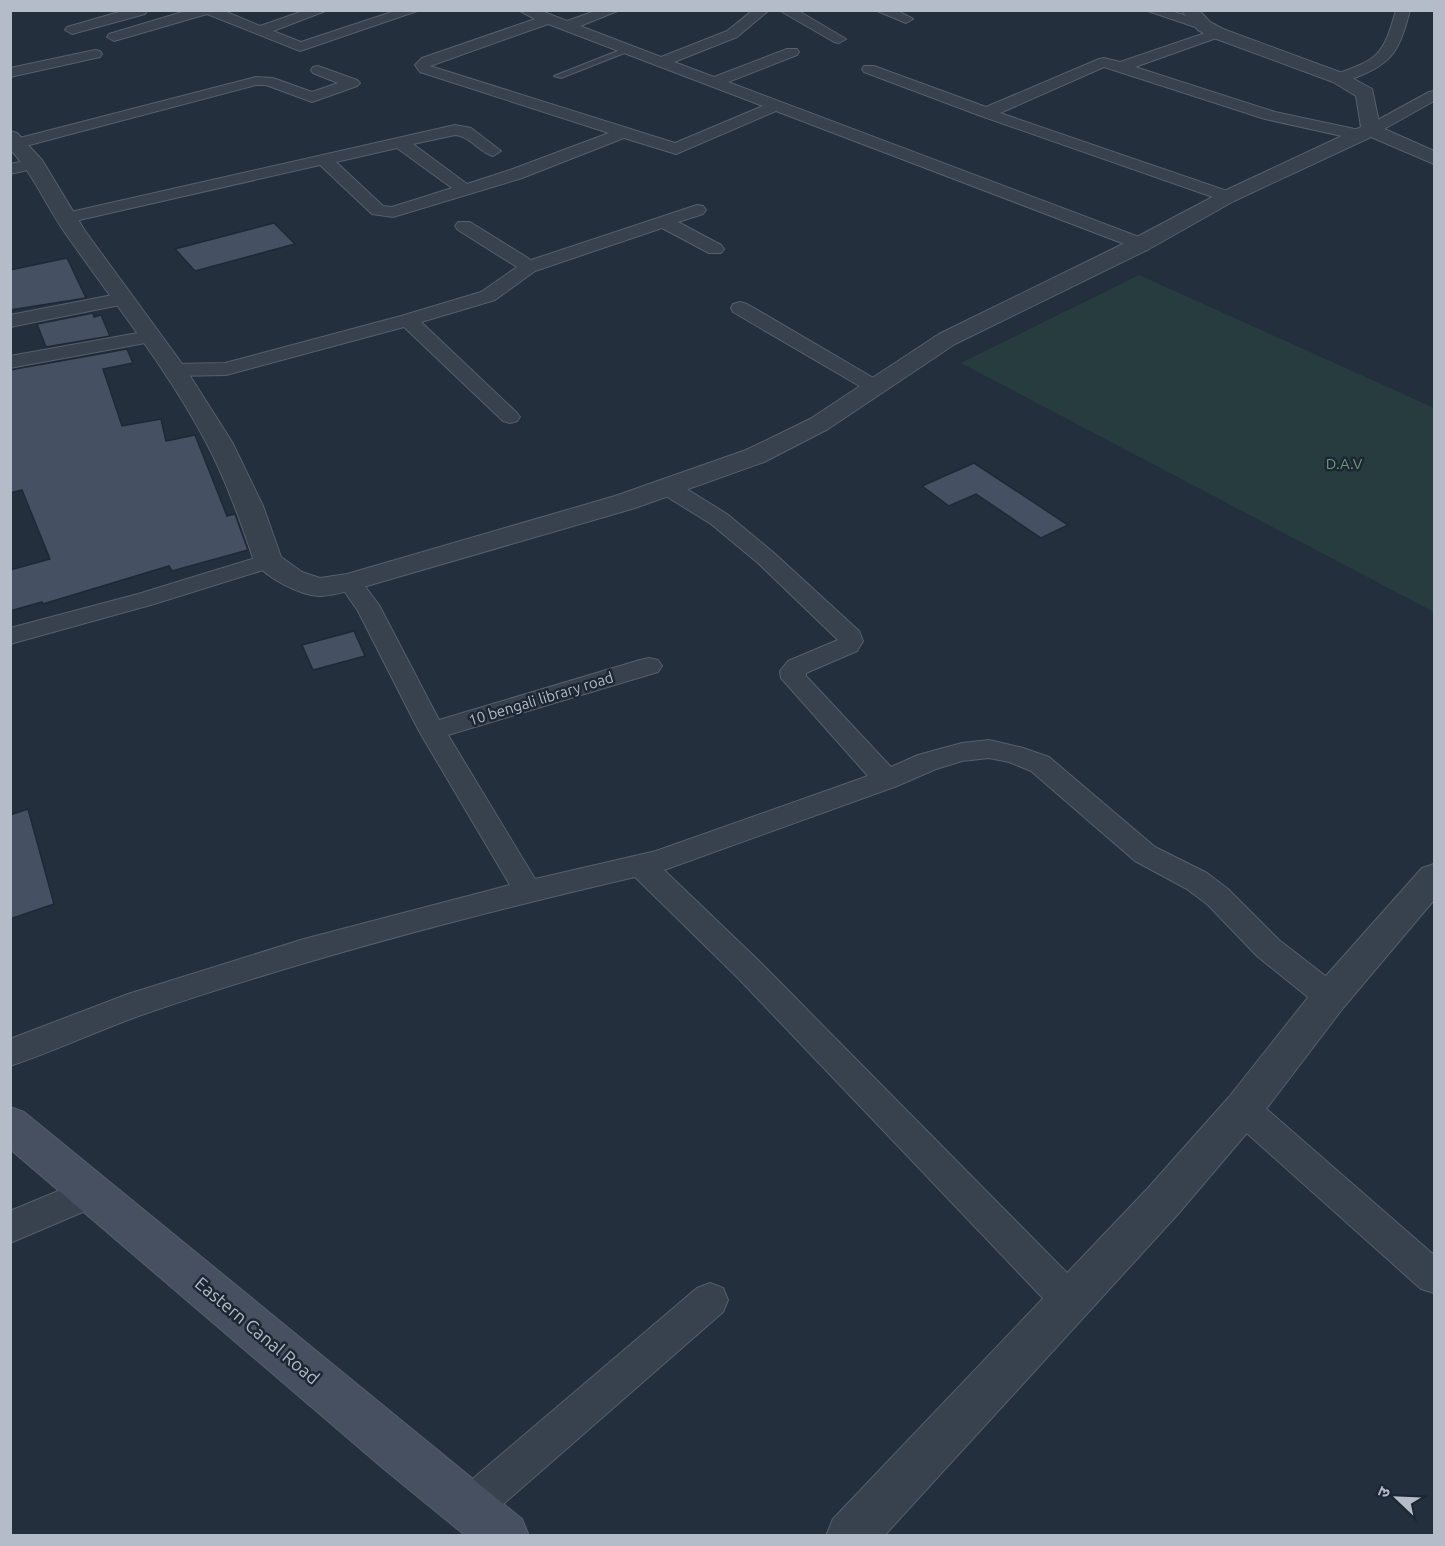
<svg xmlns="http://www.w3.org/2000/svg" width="1445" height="1546" font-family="Ubuntu,'Noto Sans Devanagari',sans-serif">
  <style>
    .green { fill: #263c3f }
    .building { fill: #455162; stroke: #1f2835; stroke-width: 1.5 }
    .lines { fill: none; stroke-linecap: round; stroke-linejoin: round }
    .service-casing { stroke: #565f6c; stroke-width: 2 }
    .minor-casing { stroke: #565f6c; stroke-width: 2 }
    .tertiary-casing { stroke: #565f6c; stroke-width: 2 }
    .secondary-casing { stroke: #565f6c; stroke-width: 2 }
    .service { fill: #38414e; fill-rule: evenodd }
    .minor { fill: #38414e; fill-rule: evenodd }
    .tertiary { fill: #38414e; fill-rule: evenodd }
    .secondary { fill: #465061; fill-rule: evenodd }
    .labels { text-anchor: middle; stroke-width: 5; stroke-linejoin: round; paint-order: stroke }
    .park-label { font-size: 15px; fill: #6b9a76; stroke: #1d2633 }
    .street-label { font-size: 15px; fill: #b4bcc9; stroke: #1d2633 }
    .near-street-label { font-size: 18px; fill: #b4bcc9; stroke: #1d2633 }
  </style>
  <rect width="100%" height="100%" fill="#242f3e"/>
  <path class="green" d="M1139 275 1434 408V612L961 363Z"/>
  <g class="building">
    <path d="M274 223 295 244 195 271 175 249Z"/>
    <path d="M67 258 86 298 10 310V270Z"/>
    <path d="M93 313 94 317 101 315 110 336 46 347 37 324Z"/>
    <path d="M127 349 133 363 103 369 122 426 161 419 166 441 195 435 227 516 235 514 248 550 172 571 169 566 43 604 42 602 10 611V570L50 559 22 490 10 493V370Z"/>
    <path d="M974 463 1068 525 1041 538 976 494 949 506 922 486Z"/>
    <path d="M354 631 365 656 313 670 302 645Z"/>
    <path d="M28 809 54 904 10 919V815Z"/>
  </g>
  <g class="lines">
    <g class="service-casing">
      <path id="service" d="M625 48 632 50 561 78 554 76Z"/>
    </g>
    <g class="minor-casing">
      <g id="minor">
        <path d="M126 10 147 11 145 14 72 34 65 30 67 27Z"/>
        <path d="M189 10H222L260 26 306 10H328L273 31 301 42 398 10H420L300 51 207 14 114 41 107 37 109 34Z"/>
        <path d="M518 10H539L567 21 598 10H620L580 26 661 57 727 31 753 10H769L737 37 674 62 714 77 787 49H797L799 52 797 55 728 82 1147 240 1150 244 1147 248H1135L776 111 676 154 624 138 522 178 393 217 372 214 320 165 66 223 60 222 57 218 60 214 66 213 455 125 471 128 501 151 493 156C479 152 470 136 455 135L413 144 467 184 510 170 609 133 420 72 415 65 422 58 535 19ZM548 24 763 106 675 143 430 66ZM397 148 452 188 392 207 383 206 336 162Z"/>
        <path d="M779 10H797L846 39 839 43 834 42Z"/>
        <path d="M875 10H896L913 19 906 23Z"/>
        <path d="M1145 10H1168L1209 23 1211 26 1204 30Z"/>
        <path d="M1396 10H1410C1400 48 1394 63 1357 77 1349 80 1342 83 1334 81L1332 78 1334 75C1378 59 1383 57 1396 10Z"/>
        <path d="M1217 29 1222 30 1224 33 1222 36 1135 67 1275 112 1364 131 1365 127 1429 92 1434 91V101L1377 133 1367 134 1366 138 1360 140 1265 119 1104 67 1000 113 1233 193 1235 197 1233 201 1227 202 981 116 864 72 862 69 864 66H874L986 107 1099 59 1104 58 1120 62Z"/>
        <path d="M95 50 100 51 102 54 100 57 10 77V68Z"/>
        <path d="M318 66 357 80 360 83 357 86 312 102 266 85H256L18 148 10 144 12 140 256 77 273 78 312 92 338 83 313 73 311 70 313 67Z"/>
        <path d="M35 159 41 161 43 164 41 167 10 174V164Z"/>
        <path d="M697 205 703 206 706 210 703 214 678 222 721 245 724 249 721 253H709L662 228 535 271 495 300 421 322 517 413 520 417 517 421 510 423 503 421 404 327 226 375 174 376 167 374 164 370 167 366 174 364 225 363 401 316 481 292 517 267 458 230 455 226 458 222H470L531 260Z"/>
        <path d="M123 293 130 295 132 299 130 303 10 327V315Z"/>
        <path d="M740 302 747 304 882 383 885 387 882 391H868L733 312 731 308 733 304Z"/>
        <path d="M149 331 156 333 159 337 156 341 10 368V356Z"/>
        <path d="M669 481 677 483 727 514 774 553 859 631 863 641 857 651 806 673V676L891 767 918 755 962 743 989 740 1023 748 1049 757 1155 847 1207 873 1228 889 1279 940 1341 988 1345 997 1341 1006 1330 1009 1319 1006 1257 956 1208 905 1187 889 1135 861 1031 771 1009 762 989 758 962 761 936 769 897 786 664 870 760 962 1083 1289 1088 1301 1083 1313 1070 1318 1057 1313 738 978 635 877C472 915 309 958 150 1012 103 1028 58 1050 10 1066V1039L128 994 304 939 510 885 419 731 358 611 338 582 342 577 350 575 358 577 379 605 439 720 640 660 649 658 658 660 662 666 658 672 448 735 535 879 656 851 868 776 781 678 780 671 788 661 838 640 758 563 711 524 661 493 658 488 661 483Z"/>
        <path d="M268 554 276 556 280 561 276 566 154 604 10 644V628L138 594Z"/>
        <path d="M1243 1095 1255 1099 1434 1255V1293L1421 1289 1231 1119 1227 1109 1231 1099Z"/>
        <path d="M92 1177 104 1181 109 1192 104 1203 10 1243V1211Z"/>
        <path d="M710 1283 723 1288 728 1300 723 1312 484 1521 470 1527 456 1521 450 1507 456 1493 697 1288Z"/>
      </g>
    </g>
    <g class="tertiary-casing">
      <g id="tertiary">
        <path d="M1181 10H1199L1210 22 1223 29 1345 74 1372 89 1380 127 1434 151V164L1371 137 1234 201 1149 249 955 344 828 429 764 462 635 508 360 588C348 591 332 596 319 596 299 595 265 577 254 561 240 520 226 480 206 442 168 370 115 304 68 237 47 208 35 176 10 149V131L17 133 42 160 85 231 183 365 232 442 263 506 281 557 302 572 320 578 347 574 615 496 746 450 810 419 939 334 1133 239 1220 193 1361 127 1356 96 1333 82 1211 37 1198 30Z"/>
        <path d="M1434 864V900L1343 1008 1257 1121 1178 1214 884 1536H826L833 1519 1148 1188 1229 1097 1317 986 1422 868Z"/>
      </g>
    </g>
    <g class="secondary-casing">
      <path id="secondary" d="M10 1107 24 1112 522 1519 529 1536H466L384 1469 10 1149Z"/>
    </g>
    <use href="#service" class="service"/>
    <use href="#minor" class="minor"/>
    <use href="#tertiary" class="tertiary"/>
    <use href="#secondary" class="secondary"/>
  </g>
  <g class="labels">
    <g class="park-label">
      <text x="1344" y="469">D.A.V</text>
    </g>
    <g class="street-label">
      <text transform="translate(541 699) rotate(-17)" y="5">10 bengali library road</text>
    </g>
    <g class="near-street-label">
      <text transform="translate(257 1331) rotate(40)" y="6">Eastern Canal Road</text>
    </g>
  </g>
  <rect width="1445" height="1546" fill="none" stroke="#b4bcc9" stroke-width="24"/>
  <g transform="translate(1397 1498) rotate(293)" stroke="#1d2633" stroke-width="4.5" paint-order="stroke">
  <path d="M0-4.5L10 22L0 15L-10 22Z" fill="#b4bcc9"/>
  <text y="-9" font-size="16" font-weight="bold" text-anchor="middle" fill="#b4bcc9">उ</text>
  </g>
</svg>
